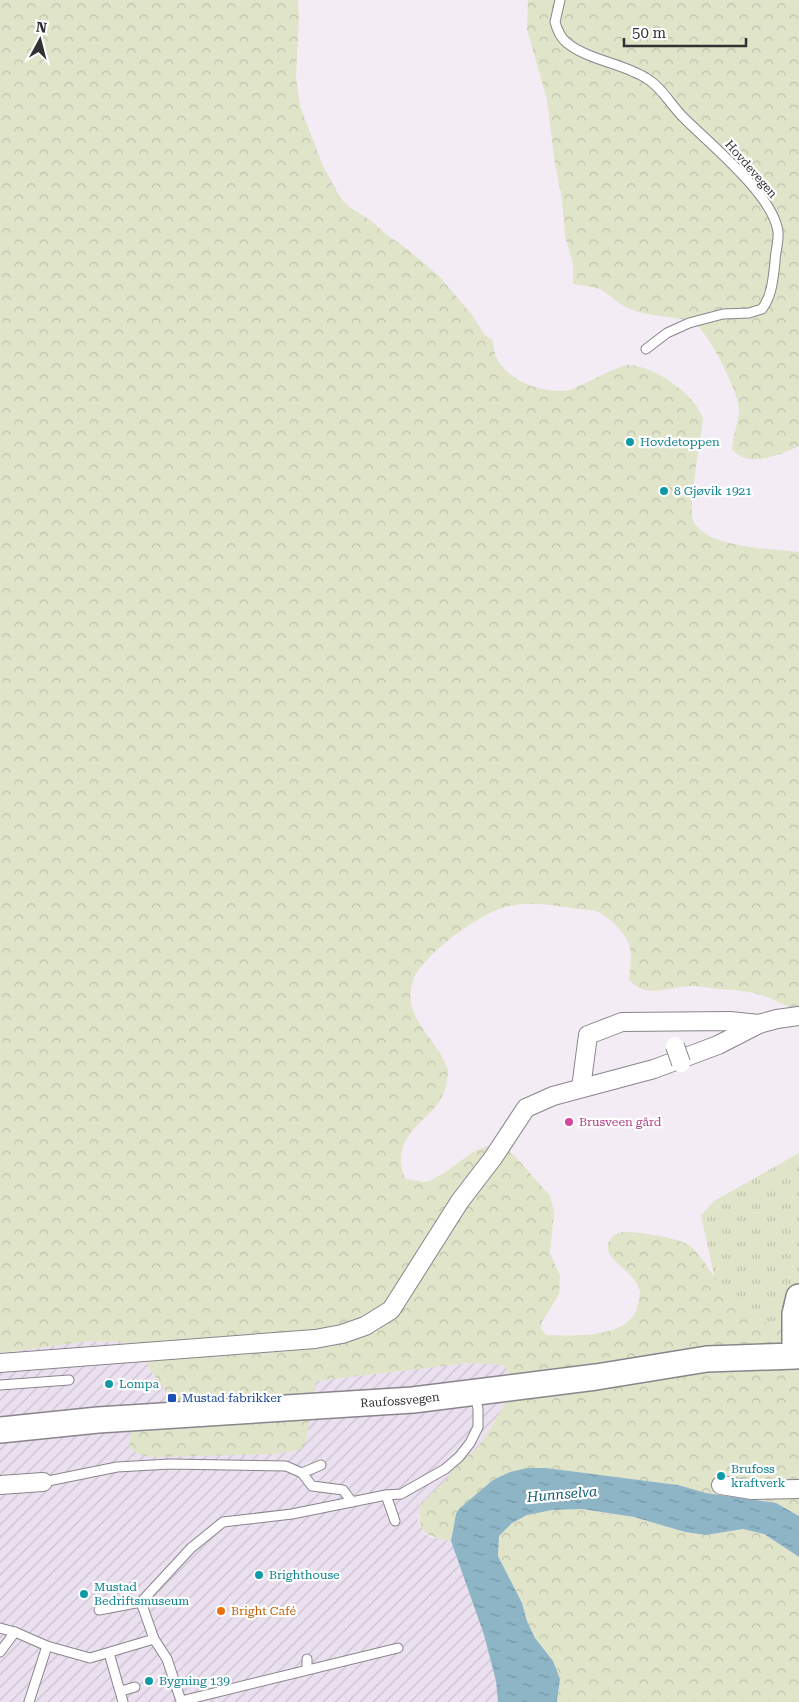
<svg xmlns="http://www.w3.org/2000/svg" width="799" height="1702" font-family="'Roboto Serif',serif">
  <style>
    .industrial { fill: url(#industrial-furrows) }
    .grass { fill: url(#grass-tufts) }
    .forest { fill: url(#forest-crowns) }
    .water { fill: url(#water-ripples) }
    .lines { fill: none; stroke-linecap: round; stroke-linejoin: round }
    .lane-casing { stroke: #8a848c; stroke-width: 11 }
    .street-casing { stroke: #8a848c; stroke-width: 20 }
    .secondary-casing { stroke: #8a848c; stroke-width: 28 }
    .lane { stroke: #fff; stroke-width: 9 }
    .street { stroke: #fff; stroke-width: 18 }
    .secondary { stroke: #fff; stroke-width: 25 }
    .street-bridge-casing { stroke: #8a848c; stroke-width: 20; stroke-linecap: butt }
    .street-bridge { stroke: #fff; stroke-width: 18 }
    .culture-dot { fill: #0f9aa8; stroke: #fff; stroke-width: 2 }
    .hotel-dot { fill: #d1479c; stroke: #fff; stroke-width: 2 }
    .transit-dot { fill: #1a4fb4; stroke: #fff; stroke-width: 2 }
    .food-dot { fill: #e8710a; stroke: #fff; stroke-width: 2 }
    .labels { text-anchor: middle; stroke-width: 4.5; stroke-linejoin: round; paint-order: stroke }
    .street-label { font-size: 12px; fill: #343135; stroke: #fff }
    .culture-label { font-size: 12px; fill: #0d838f; stroke: #fff; text-anchor: start }
    .hotel-label { font-size: 12px; fill: #b23c85; stroke: #fff; text-anchor: start }
    .transit-label { font-size: 12px; fill: #164399; stroke: #fff; text-anchor: start }
    .food-label { font-size: 12px; fill: #c56008; stroke: #fff; text-anchor: start }
    .water-label { font-size: 14px; font-style: italic; fill: #105b73; stroke: #fff }
  </style>
  <defs>
    <pattern id="industrial-furrows" width="10" height="10" patternUnits="userSpaceOnUse" patternTransform="scale(1.25)"><rect width="10" height="10" fill="#ebe0ef"/><path d="M-1 1l2-2M0 10L10 0M9 11l2-2" fill="none" stroke="#cac1ce"/></pattern>
    <pattern id="grass-tufts" width="24" height="20" patternUnits="userSpaceOnUse" patternTransform="scale(1.25)"><rect width="24" height="20" fill="#e0e4c9"/><path d="M3 7l-1-3M5 7V3M7 7l1-3M15 17l-1-3M17 17v-4M19 17l1-3" fill="none" stroke="#c1c4ad"/></pattern>
    <pattern id="forest-crowns" width="20" height="18" patternUnits="userSpaceOnUse" patternTransform="scale(1.25)"><rect width="20" height="18" fill="#e0e4c9"/><path d="M2 6a3 3 0 1 1 6 0M12 15a3 3 0 1 1 6 0" fill="none" stroke="#c1c4ad"/></pattern>
    <pattern id="water-ripples" width="26" height="14" patternUnits="userSpaceOnUse" patternTransform="scale(1.25)"><rect width="26" height="14" fill="#8eb5c6"/><path d="M2 4q2-2 4 0t4 0M15 11q2-2 4 0t4 0" fill="none" stroke="#7594a2"/></pattern>
  </defs>
  <rect width="100%" height="100%" fill="#f3ecf5"/>
  <path class="industrial" d="M90 1341 121 1342 136 1344 141 1350 150 1370 164 1388 167 1395 165 1409 306 1441 315 1381 469 1363 491 1364 506 1366 509 1374 506 1396 501 1411 477 1448 454 1467 446 1480 420 1505 418 1520 424 1533 430 1537 451 1541 484 1635 496 1681 498 1702H0V1353Z"/>
  <path class="grass" d="M799 1153V1340L715 1335 714 1275 701 1215 714 1201Z"/>
  <g class="forest">
    <path d="M0 0H298L299 17 296 77 300 106 323 166 341 199 352 209 370 220 387 235 406 248 440 277 472 315 484 334 493 340C492 377 540 395 571 390 582 385 620 365 628 365 653 365 698 396 703 420 701 436 688 509 693 520 704 548 772 549 799 552V1010C787 1008 778 1001 767 997 752 991 734 990 718 989 709 988 700 986 691 986 670 986 647 1000 629 980 630 968 633 954 628 942 623 931 611 919 600 913 594 909 584 910 578 909 552 905 527 900 502 908 477 916 422 955 413 981 402 1014 430 1033 443 1059 444 1062 447 1067 448 1070 448 1075 446 1087 444 1092 435 1119 401 1126 401 1161 402 1169 402 1173 406 1179L422 1182 430 1181 444 1173 473 1152 487 1146 506 1149 515 1156 550 1196 554 1212 550 1253 560 1276 559 1294 542 1322 541 1329 546 1335C573 1336 634 1339 638 1303 639 1300 640 1295 640 1292 636 1272 614 1267 608 1250 606 1241 614 1233 623 1232 636 1231 679 1238 689 1245 699 1253 706 1265 713 1275 734 1303 761 1330 799 1329V1516L776 1503 706 1493 678 1485 546 1468H527L456 1514 451 1541C426 1536 417 1534 420 1505L446 1480 454 1467 477 1448 493 1424 501 1411 506 1396 509 1374 506 1366 491 1364 469 1363 316 1381 306 1441 304 1447 298 1450 276 1454 151 1457C129 1453 127 1449 132 1428L165 1409 167 1395 164 1388 150 1370 141 1350 136 1344 121 1342 90 1341 0 1353Z"/>
    <path d="M528 0H799V446C780 455 747 469 732 449 733 435 739 422 739 408 739 393 706 326 692 322 676 316 654 317 635 311 622 307 614 298 603 291 596 286 582 286 573 284V264L565 236 562 199 555 164 547 100 527 29Z"/>
    <path d="M582 1509 634 1517 684 1532 706 1535 743 1529 764 1534 799 1557V1702H557L560 1679 553 1661 535 1638 527 1621 522 1603 498 1556 499 1536C503 1532 508 1526 513 1522 533 1509 559 1509 582 1509Z"/>
  </g>
  <path class="water" d="M527 1468H546L678 1485 706 1493 776 1503 799 1516V1557L764 1534 743 1529 706 1535 685 1532 634 1517 582 1509 552 1510 527 1515 512 1523 499 1536 498 1556 522 1603 527 1621 535 1638 553 1661 560 1679 557 1702H498L496 1681 484 1635 451 1541 456 1514 460 1508 493 1480 510 1472Z"/>
  <g class="lines">
    <g class="lane-casing">
      <g id="lane">
        <path d="M560 0 555 22C557 29 560 37 566 42 587 60 622 63 646 78 662 87 671 106 685 119 711 145 774 196 778 232 779 241 775 253 775 262 773 279 772 296 762 309L749 313 723 314 689 323 667 333 646 349"/>
        <path d="M0 1385 69 1380"/>
        <path d="M302 1473 321 1465"/>
        <path d="M43 1482 117 1467 170 1464 286 1466 302 1473 312 1486 343 1490 352 1502"/>
        <path d="M386 1495 395 1521"/>
        <path d="M99 1610 141 1602"/>
        <path d="M0 1628 15 1632 47 1646 90 1658 154 1639"/>
        <path d="M398 1648 181 1701 167 1659 154 1639 141 1602 191 1548 223 1522 292 1514 386 1495 401 1494 445 1469 459 1457 470 1443 478 1427V1409L475 1394"/>
        <path d="M0 1652 15 1632"/>
        <path d="M109 1653 123 1702"/>
        <path d="M307 1659V1669"/>
        <path d="M121 1691 135 1687"/>
        <path d="M29 1702 47 1646"/>
      </g>
    </g>
    <g class="street-casing">
      <g id="street">
        <path d="M581 1088 588 1035 622 1022 730 1021 759 1024"/>
        <path d="M0 1363 315 1339 342 1334 365 1326 391 1310 460 1201 493 1158 526 1108 553 1096 654 1069 718 1045 759 1024 777 1019 799 1016"/>
        <path d="M0 1485 43 1482"/>
        <path d="M721 1485 752 1490 799 1489"/>
      </g>
    </g>
    <g class="secondary-casing">
      <g id="secondary">
        <path id="s1" d="M0 1430 98 1420 413 1400 596 1377 707 1359 795 1356V1314L799 1297"/>
      </g>
    </g>
    <use href="#lane" class="lane"/>
    <use href="#street" class="street"/>
    <use href="#secondary" class="secondary"/>
    <g class="street-bridge-casing">
      <path id="street-bridge" d="M675 1046 681 1063"/>
    </g>
    <use href="#street-bridge" class="street-bridge"/>
  </g>
  <g class="culture-dot">
    <circle cx="630" cy="442" r="5"/>
    <circle cx="664" cy="491" r="5"/>
    <circle cx="109" cy="1384" r="5"/>
    <circle cx="721" cy="1476" r="5"/>
    <circle cx="259" cy="1575" r="5"/>
    <circle cx="84" cy="1594" r="5"/>
    <circle cx="149" cy="1681" r="5"/>
  </g>
  <circle class="hotel-dot" cx="569" cy="1122" r="5"/>
  <rect class="transit-dot" x="167" y="1393" width="10" height="10" rx="2.5"/>
  <circle class="food-dot" cx="221" cy="1611" r="5"/>
  <g class="labels">
    <g class="street-label">
      <text transform="translate(751 169) rotate(49)" y="4">Hovdevegen</text>
      <text dy="4" stroke="none"><textPath href="#s1" startOffset="401">Raufossvegen</textPath></text>
    </g>
    <g class="culture-label">
      <text x="640" y="446">Hovdetoppen</text>
      <text x="674" y="495">8 Gjøvik 1921</text>
      <text x="119" y="1388">Lompa</text>
      <text x="731" y="1473">Brufoss<tspan x="731" dy="14">kraftverk</tspan></text>
      <text x="269" y="1579">Brighthouse</text>
      <text x="94" y="1591">Mustad<tspan x="94" dy="14">Bedriftsmuseum</tspan></text>
      <text x="159" y="1685">Bygning 139</text>
    </g>
    <g class="hotel-label">
      <text x="579" y="1126">Brusveen gård</text>
    </g>
    <g class="transit-label">
      <text x="182" y="1402">Mustad fabrikker</text>
    </g>
    <g class="food-label">
      <text x="231" y="1615">Bright Café</text>
    </g>
    <g class="water-label">
      <text transform="translate(562 1494) rotate(-5)" y="5">Hunnselva</text>
    </g>
  </g>
  <g transform="translate(40 40) rotate(7)" stroke="#ffffff" stroke-width="4" paint-order="stroke">
  <path d="M0-4L9 19L0 12L-9 19Z" fill="#343135"/>
  <text y="-8" font-size="14" font-weight="bold" text-anchor="middle" fill="#343135">N</text>
  </g>
  <path d="M624 38v8h122v-8" fill="none" stroke="#343135" stroke-width="2.5"/>
  <text x="632" y="38" font-size="15" fill="#343135" stroke="#ffffff" stroke-width="4" paint-order="stroke">50 m</text>
</svg>
